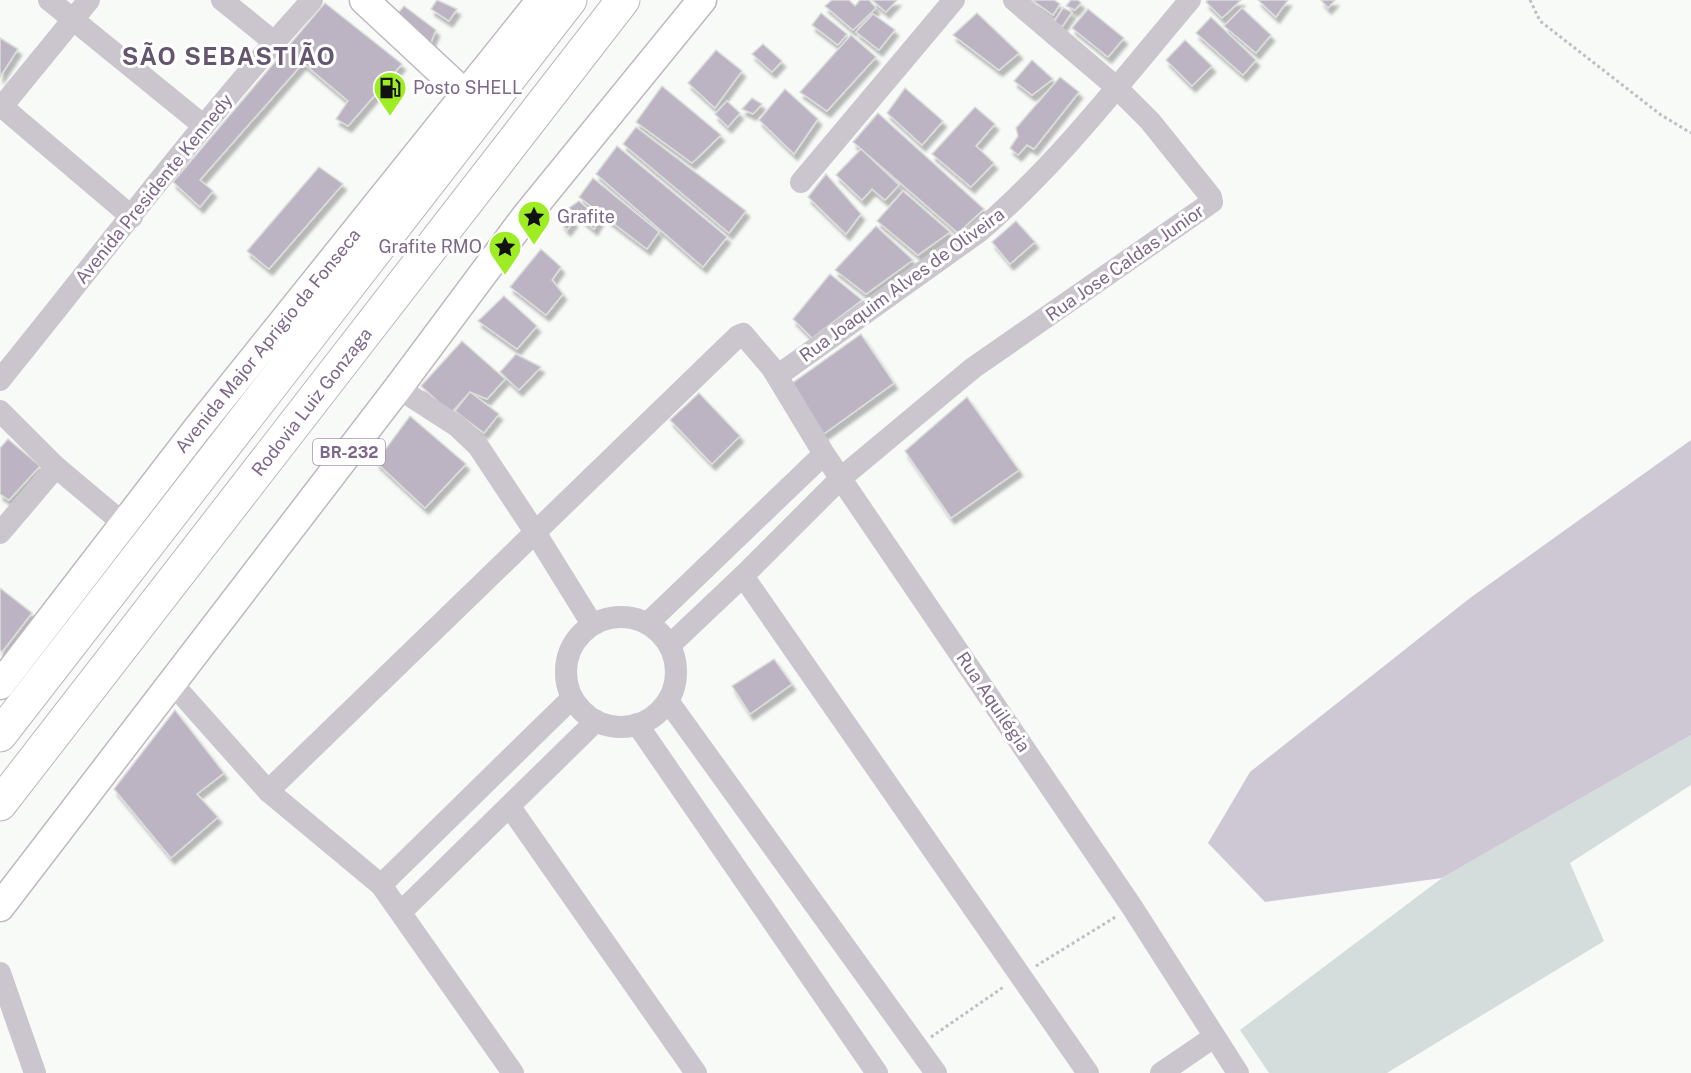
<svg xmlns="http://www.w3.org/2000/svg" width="1691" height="1073" font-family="'Public Sans',sans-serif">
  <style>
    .green { fill: #d4dddc }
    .water { fill: #cec8d5 }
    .building { fill: #bcb4c2; stroke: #dadcda; stroke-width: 1.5; filter: url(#shadow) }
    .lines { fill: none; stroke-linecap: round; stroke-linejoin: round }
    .major-casing { stroke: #beb8c2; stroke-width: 31 }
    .highway-casing { stroke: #bbb6bf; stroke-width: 35 }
    .path { stroke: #c1bdc4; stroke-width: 3; stroke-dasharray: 3 3; stroke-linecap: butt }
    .minor { stroke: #cbc5ce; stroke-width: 22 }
    .major { stroke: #fff; stroke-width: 28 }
    .highway { stroke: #fff; stroke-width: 33 }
    .labels { text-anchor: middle; stroke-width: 6; stroke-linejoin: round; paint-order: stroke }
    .shield { fill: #fff; stroke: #a495ae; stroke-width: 1.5 }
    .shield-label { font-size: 16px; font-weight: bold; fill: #7d678b }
    .poi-label { font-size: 18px; fill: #7d678b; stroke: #fff; text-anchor: start }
    .street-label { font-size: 18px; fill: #7d678b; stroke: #fff }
    .district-label { font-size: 24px; font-weight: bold; letter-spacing: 1.5px; fill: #65566f; stroke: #fff }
  </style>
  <defs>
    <filter id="shadow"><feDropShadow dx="3.5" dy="6" stdDeviation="1.5" flood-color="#0004"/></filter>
  </defs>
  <rect width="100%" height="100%" fill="#f8faf8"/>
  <path class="green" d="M1691 735V785L1570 863 1604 941 1387 1073H1269L1240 1030 1442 878Z"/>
  <path class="water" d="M1691 440V735L1442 878 1265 902 1208 843 1250 772 1470 598Z"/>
  <g class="building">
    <path d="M437 0 457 9 449 21 431 9Z"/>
    <path d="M832 0H849L855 6 860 0H869L876 8 853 30 825 6Z"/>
    <path d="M872 0H897L886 12Z"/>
    <path d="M1032 0H1054L1060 4 1053 15Z"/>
    <path d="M1071 0H1078L1081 3 1075 10 1066 6Z"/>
    <path d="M1208 0H1241L1222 18 1206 2Z"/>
    <path d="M1258 0H1288L1276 17Z"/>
    <path d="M1321 0H1335L1328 8Z"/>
    <path d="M325 3 402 64 348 126 336 119 348 101 303 63 200 180 213 191 200 207 173 182Z"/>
    <path d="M404 6 436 30 429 47 393 19Z"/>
    <path d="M1063 8 1072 12 1062 27 1054 22Z"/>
    <path d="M1242 8 1271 35 1256 53 1224 26Z"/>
    <path d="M1088 9 1124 38 1108 57 1072 28Z"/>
    <path d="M821 13 847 34 838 45 812 25Z"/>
    <path d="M977 13 1019 53 999 70 953 35Z"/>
    <path d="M873 14 895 30 879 50 856 32Z"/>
    <path d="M1211 17 1256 60 1243 75 1196 33Z"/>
    <path d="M851 35 876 57 827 111 800 92Z"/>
    <path d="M0 38 18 49 0 77Z"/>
    <path d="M1185 40 1212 66 1192 86 1166 60Z"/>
    <path d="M763 44 782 61 772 72 752 54Z"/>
    <path d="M716 50 742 71 715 108 688 83Z"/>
    <path d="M1032 60 1053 79 1032 95 1014 81Z"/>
    <path d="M1060 77 1079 92 1034 149 1027 145 1018 155 1010 148 1018 136 1016 128Z"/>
    <path d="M662 86 721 135 692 163 636 122Z"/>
    <path d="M905 88 943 121 922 145 887 113Z"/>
    <path d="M785 89 818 119 794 154 759 120Z"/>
    <path d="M752 98 762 104 753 114 742 109Z"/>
    <path d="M727 101 740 113 728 127 715 114Z"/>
    <path d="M975 107 995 124 976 146 994 163 971 187 932 154Z"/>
    <path d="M878 113 984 209 958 233 853 142Z"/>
    <path d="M636 127 746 211 729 233 623 144Z"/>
    <path d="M617 146 727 237 703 267 596 174Z"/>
    <path d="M861 149 899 185 885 200 872 189 862 200 836 175Z"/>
    <path d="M319 167 343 184 269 269 247 251Z"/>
    <path d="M826 174 861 214 846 234 808 197Z"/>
    <path d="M593 178 659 232 647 249 579 197Z"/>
    <path d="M903 191 950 232 918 255 877 221Z"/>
    <path d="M579 201 600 219 594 229 569 208Z"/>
    <path d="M565 215 574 221 567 230 561 222Z"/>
    <path d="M1016 221 1035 242 1010 264 992 242Z"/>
    <path d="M876 226 913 260 866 294 835 270Z"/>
    <path d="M541 249 561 267 552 280 563 294 546 315 510 287Z"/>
    <path d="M830 274 862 300 812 338 793 319Z"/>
    <path d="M504 296 537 326 517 349 478 321Z"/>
    <path d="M861 334 894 383 821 436 791 384Z"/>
    <path d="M462 341 505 379 487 399 470 392 451 413 421 386Z"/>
    <path d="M516 354 541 367 519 390 500 372Z"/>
    <path d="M470 392 499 414 484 433 455 411Z"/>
    <path d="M699 393 740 436 712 464 670 420Z"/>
    <path d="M967 397 1019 470 951 518 905 451Z"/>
    <path d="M410 416 466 464 425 508 376 462Z"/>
    <path d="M8 439 40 466 9 500 0 494V448Z"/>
    <path d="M0 588 32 613 2 652 0 650Z"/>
    <path d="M774 659 792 684 750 714 732 686Z"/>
    <path d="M175 710 224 773 197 794 218 817 171 858 114 789Z"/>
  </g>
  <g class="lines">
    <g class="major-casing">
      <g id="major">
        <path d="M364 0 466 95"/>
        <path d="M0 685 197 429 541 0"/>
        <path d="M0 907 398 388 526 216 702 0"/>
      </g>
    </g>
    <g class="highway-casing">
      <g id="highway">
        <path d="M0 735 570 0"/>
        <path d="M0 804 623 0"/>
      </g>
    </g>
    <g class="path">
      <path d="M1530 0 1540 21 1661 115 1691 133"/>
      <path d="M1036 966 1117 916"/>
      <path d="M931 1037 1005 986"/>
    </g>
    <g class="minor">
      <path d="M49 0 204 126"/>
      <path d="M222 0 274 42"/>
      <path d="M0 105 132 217"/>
      <path d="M0 109 89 0"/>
      <path d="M801 182 954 0"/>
      <path d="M777 376 980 231C1059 163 1123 79 1190 0"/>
      <path d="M0 380C103 253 202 121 312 0"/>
      <path d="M398 388 457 426 478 446 535 532 592 624"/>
      <path d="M0 411 56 467 124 524"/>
      <path d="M0 533 56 467"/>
      <path d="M743 576 1088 1073"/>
      <circle cx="621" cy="672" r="55"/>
      <path d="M648 623 824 454"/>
      <path d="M670 645 743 576 841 478 973 368 1212 202 1211 197 1150 121 1116 87 1014 0"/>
      <path d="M171 682 268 791 381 885 513 1073"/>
      <path d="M668 701 936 1073"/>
      <path d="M637 724 877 1073"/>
      <path d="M268 791 738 336 743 334 772 368 824 454 1132 907 1238 1073"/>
      <path d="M510 807 696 1073"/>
      <path d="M381 885 572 698"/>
      <path d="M401 912 596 721"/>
      <path d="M0 973 35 1073"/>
      <path d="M1161 1073 1214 1037"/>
    </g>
    <use href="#major" class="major"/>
    <use href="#highway" class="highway"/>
  </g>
  <defs>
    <g id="fuel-pin" transform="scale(1.725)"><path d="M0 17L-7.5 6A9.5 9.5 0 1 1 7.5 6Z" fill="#9eed24" stroke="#fff"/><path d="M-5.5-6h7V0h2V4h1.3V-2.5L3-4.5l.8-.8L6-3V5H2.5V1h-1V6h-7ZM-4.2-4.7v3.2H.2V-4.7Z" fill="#111"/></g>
    <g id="sight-pin" transform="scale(1.725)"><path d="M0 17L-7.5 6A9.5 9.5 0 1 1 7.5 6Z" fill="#9eed24" stroke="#fff"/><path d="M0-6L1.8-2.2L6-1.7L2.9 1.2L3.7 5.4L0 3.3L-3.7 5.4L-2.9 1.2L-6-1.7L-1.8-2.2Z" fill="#111"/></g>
  </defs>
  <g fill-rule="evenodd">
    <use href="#fuel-pin" x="390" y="88"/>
    <use href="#sight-pin" x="534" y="217"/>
    <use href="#sight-pin" x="505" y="247"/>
  </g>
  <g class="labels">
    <rect class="shield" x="313" y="439" width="72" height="26" rx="4.5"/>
    <g class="shield-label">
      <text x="349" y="458">BR-232</text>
    </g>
    <g class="poi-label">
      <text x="413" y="94">Posto SHELL</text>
      <text x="557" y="223">Grafite</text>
      <text x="482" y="253" text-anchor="end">Grafite RMO</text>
    </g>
    <g class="street-label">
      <text transform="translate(154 189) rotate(-51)" y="6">Avenida Presidente Kennedy</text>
      <text transform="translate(1125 263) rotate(-35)" y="6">Rua Jose Caldas Junior</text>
      <text transform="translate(902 285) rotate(-36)" y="6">Rua Joaquim Alves de Oliveira</text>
      <text transform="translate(268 341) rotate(-51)" y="6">Avenida Major Aprigio da Fonseca</text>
      <text transform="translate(312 402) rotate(-52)" y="6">Rodovia Luiz Gonzaga</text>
      <text transform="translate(993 702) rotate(56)" y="6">Rua Aquilégia</text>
    </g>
    <g class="district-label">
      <text x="229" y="65">SÃO SEBASTIÃO</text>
    </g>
  </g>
</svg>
